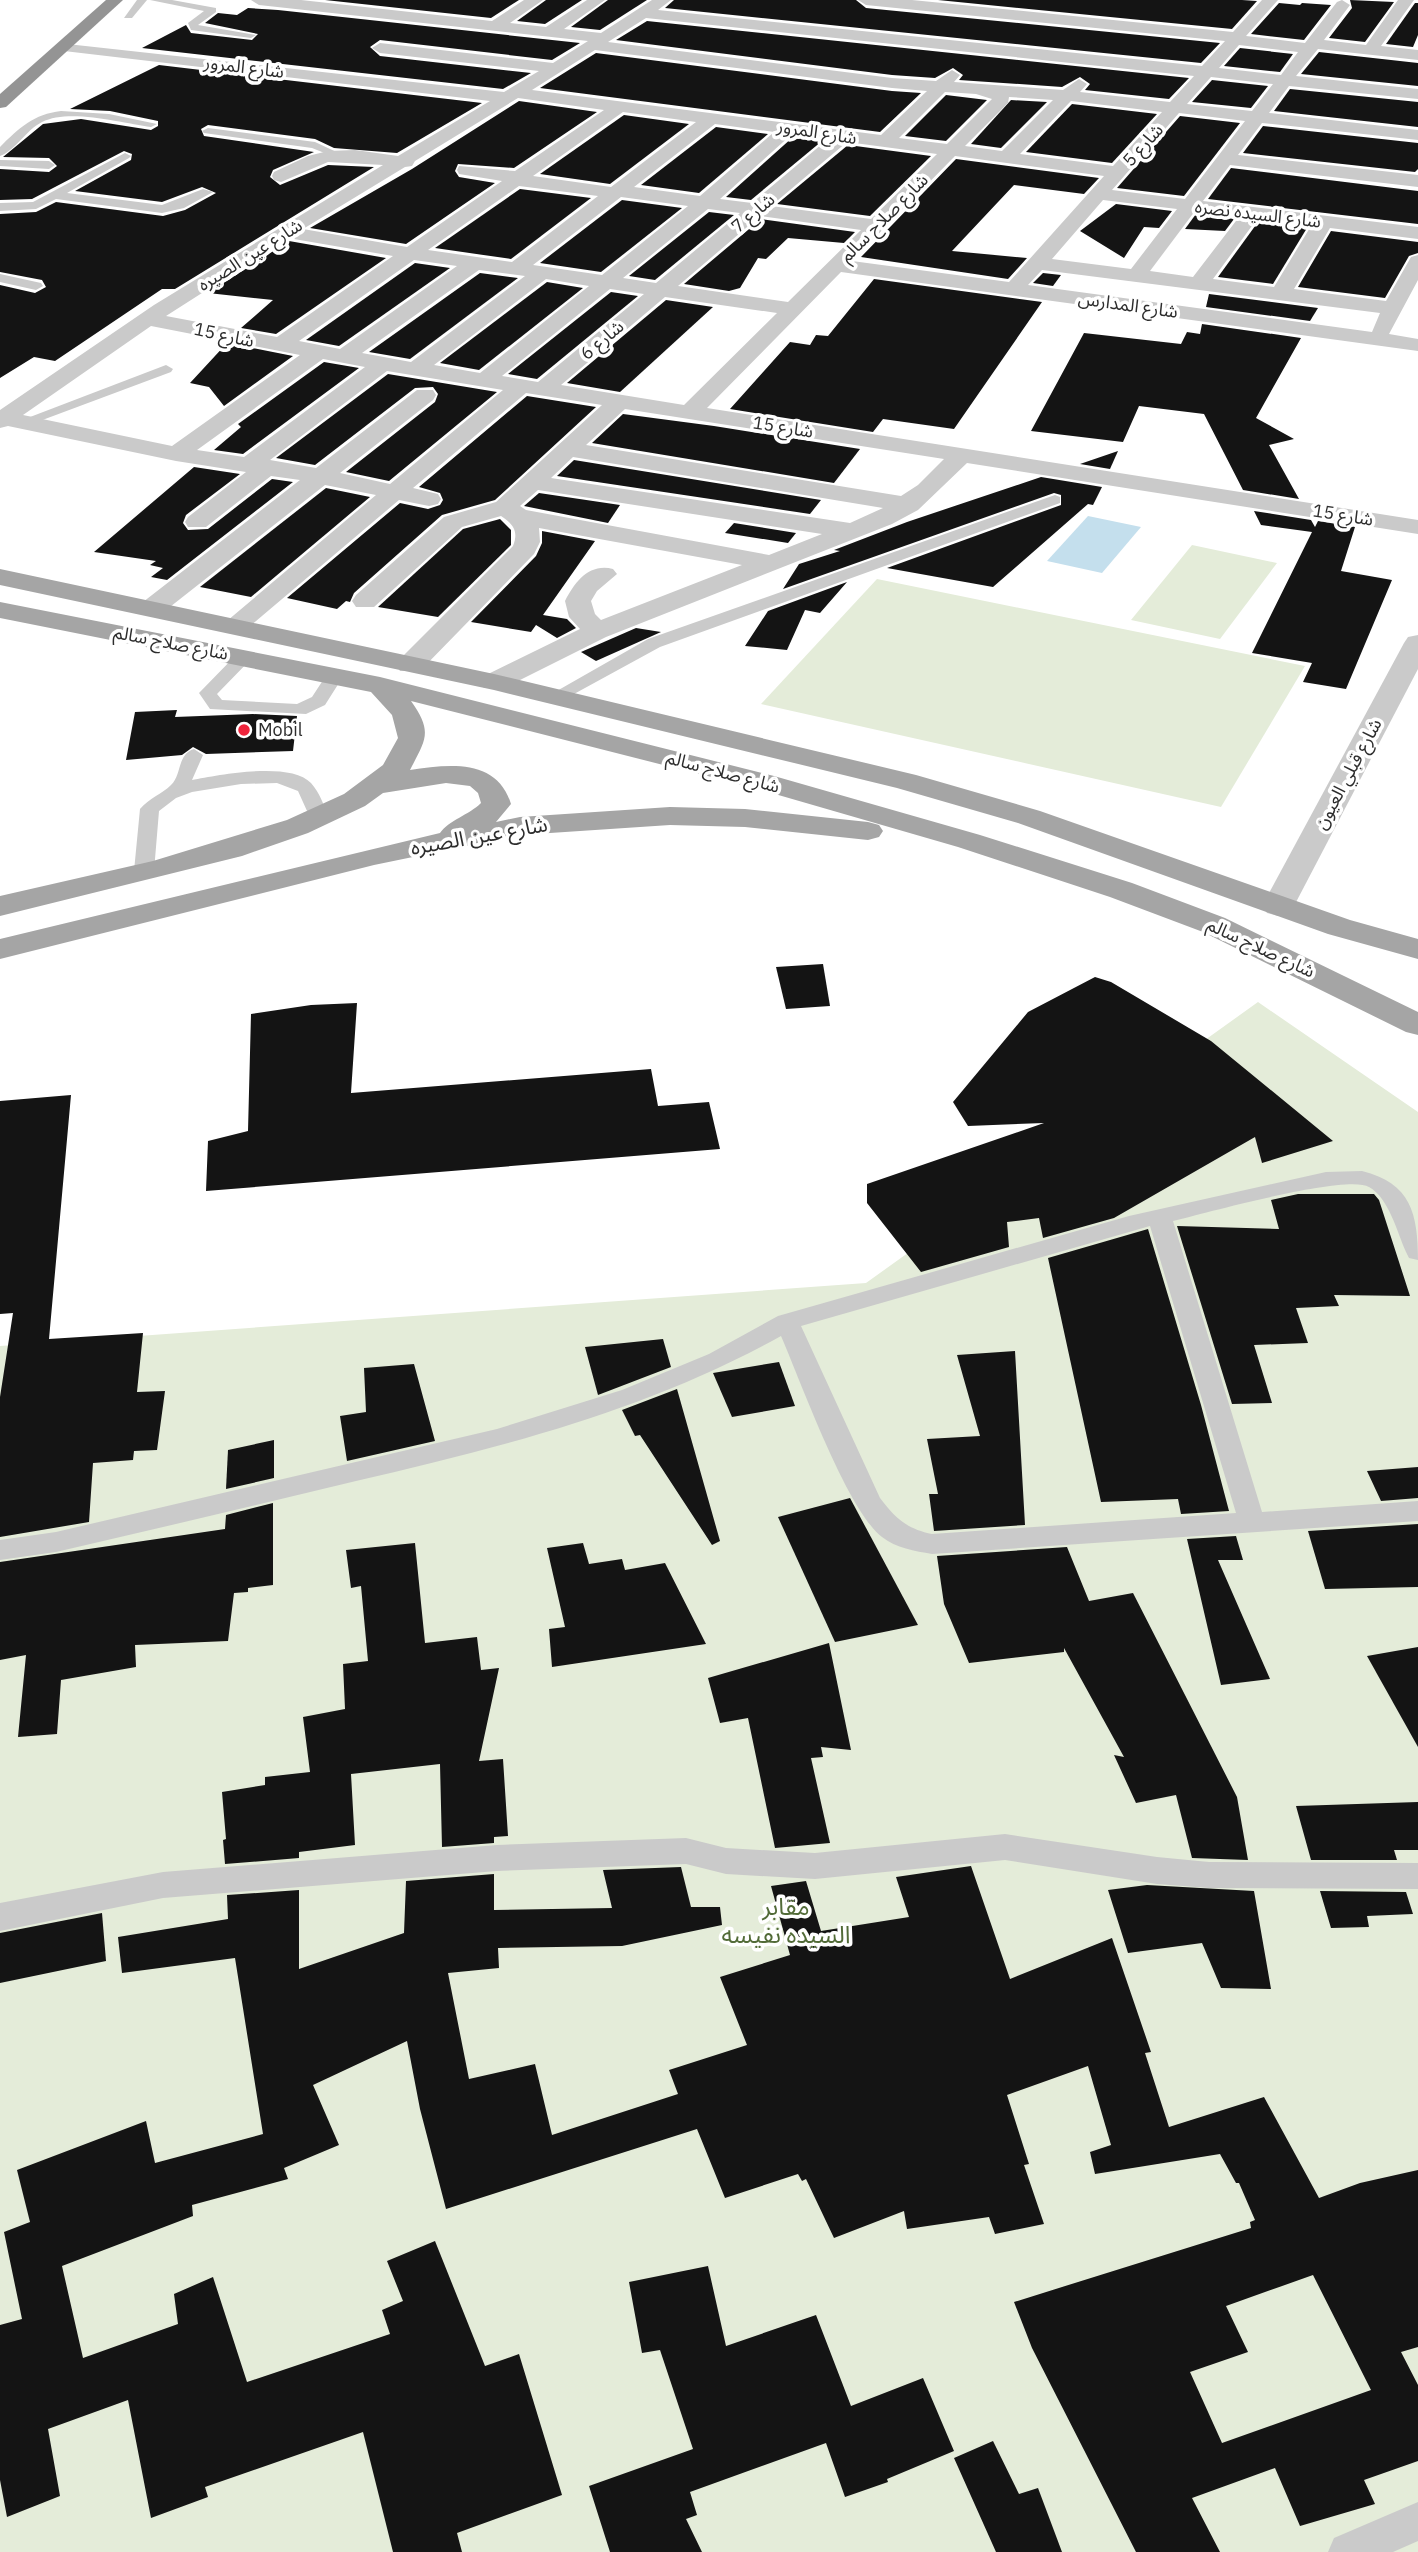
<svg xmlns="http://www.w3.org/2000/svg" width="1418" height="2552" font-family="'IBM Plex Sans','Noto Sans Arabic',sans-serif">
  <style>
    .green { fill: #e4ecd9 }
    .water { fill: #c4dfed }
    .building { fill: #141414; fill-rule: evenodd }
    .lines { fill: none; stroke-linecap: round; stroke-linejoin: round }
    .lane { fill: #cacaca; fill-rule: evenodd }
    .street { fill: #cacaca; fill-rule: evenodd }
    .primary { fill: #a5a5a5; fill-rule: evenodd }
    .highway { fill: #949494; fill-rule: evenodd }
    .poi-dot { fill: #ef243c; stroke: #fff; stroke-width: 2.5 }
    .labels { text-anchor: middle; stroke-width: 7; stroke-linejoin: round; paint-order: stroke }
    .far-street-label { font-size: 18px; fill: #2d2d2d; stroke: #fff }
    .far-poi-label { font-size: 18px; fill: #2d2d2d; stroke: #fff; text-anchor: start }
    .street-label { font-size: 21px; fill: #2d2d2d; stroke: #fff }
    .near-park-label { font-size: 24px; fill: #526b38; stroke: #fff }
  </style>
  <rect width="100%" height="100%" fill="#fff"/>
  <g class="green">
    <path d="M1192 545 1277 563 1220 639 1131 620Z"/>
    <path d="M877 579 1305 666 1221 807 761 704Z"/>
    <path d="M1258 1002 1418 1112V2552H0V1346L866 1283Z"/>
  </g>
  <path class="water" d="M1088 516 1141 527 1102 573 1047 561Z"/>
  <g class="building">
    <path d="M325 0H519L491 18Z"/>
    <path d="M546 0H582L545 24 517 21Z"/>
    <path d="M608 0H647L600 30 571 27Z"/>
    <path d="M674 0H856L866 8 1220 43 1201 63 665 8Z"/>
    <path d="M938 0H1242L1257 1 1232 29Z"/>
    <path d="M1350 0 1394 2 1365 42 1329 38 1352 8Z"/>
    <path d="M1279 3 1300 5 1302 3 1331 5 1304 40 1251 34Z"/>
    <path d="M1415 3H1418V35L1413 47 1386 44Z"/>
    <path d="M248 8 278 10 580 43 552 60 380 40 370 47 380 56 531 73 503 89 142 48 186 25 191 33 252 40 258 34 205 23 218 13 237 15Z"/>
    <path d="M647 21 1189 78 1169 99 1085 90 1090 84 1080 77 1062 87 959 80 963 75 953 68 935 78 892 75 616 40Z"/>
    <path d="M1240 48 1293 54 1280 72 1224 66Z"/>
    <path d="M1319 52 1418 63V86L1301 74Z"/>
    <path d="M596 53 892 91 921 93 880 132 540 88Z"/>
    <path d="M159 65 482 103 397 153 334 148 315 139 208 125 201 129 204 136 314 152 273 170 270 177 280 185 328 165 374 167 175 289H162L55 361 34 357 0 378V285L35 293 46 287 42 280 0 272V214L36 212 56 202 163 216 185 210 216 193 202 187 162 202 75 191 131 160 132 154 124 151 32 199 0 200V169L49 172 57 166 49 158 3 157 43 124 81 119 151 130 158 126V121L110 111 70 109Z"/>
    <path d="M1212 80 1268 86 1251 108 1192 102Z"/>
    <path d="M1290 89 1418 102V127L1274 111Z"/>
    <path d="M946 95 987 100 946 141 905 136Z"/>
    <path d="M1011 100 1047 102 1001 148 971 144Z"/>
    <path d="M519 101 597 112 514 168 458 164 455 171 459 177 495 183 406 244 310 228 412 169Z"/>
    <path d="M1072 104 1157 114 1112 163 1026 152Z"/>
    <path d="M624 115 689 124 610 184 540 174Z"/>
    <path d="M1180 116 1240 123 1184 196 1117 188Z"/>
    <path d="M1263 126 1418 143V169L1415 172 1243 153Z"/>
    <path d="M716 127 768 134 699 193 641 185Z"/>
    <path d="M793 137 822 141 751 200 726 197Z"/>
    <path d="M848 145 931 156 870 216 777 204Z"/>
    <path d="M956 159 1099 178 1084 194 1014 185 952 251 1027 258 1008 279 861 257Z"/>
    <path d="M1231 168 1418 191V224L1208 199Z"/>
    <path d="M520 189 591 198 511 259 435 248Z"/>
    <path d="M622 200 682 208 601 272 540 263Z"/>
    <path d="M1116 204 1172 211 1159 228 1144 227 1124 258 1080 231Z"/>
    <path d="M709 212 734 215 655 280 629 276Z"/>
    <path d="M1196 214 1234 219 1225 231 1185 229Z"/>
    <path d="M761 219 855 232 844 243 788 238 766 259 758 258 740 288 729 291 684 284Z"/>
    <path d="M1258 222 1307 228 1273 284 1218 277Z"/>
    <path d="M1331 231 1418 242V253L1409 256 1385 298 1298 287Z"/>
    <path d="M289 241 386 258 276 334 241 328 273 300 208 293Z"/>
    <path d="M415 263 450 268 339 346 306 340Z"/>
    <path d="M480 273 518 278 410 359 369 352Z"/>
    <path d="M1043 273 1061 275 1053 286 1033 283Z"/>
    <path d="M874 279 1042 302 954 429 883 419 873 432 730 409 790 342 810 345 816 335 828 336Z"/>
    <path d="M547 282 583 288 479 370 440 363Z"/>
    <path d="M611 292 638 296 537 379 508 374Z"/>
    <path d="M1209 294 1318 308 1310 321 1206 307Z"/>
    <path d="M666 300 713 307 620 392 567 383Z"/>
    <path d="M1202 324 1301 338 1256 418 1294 439 1269 445 1299 499 1243 490 1204 414 1139 406 1123 442 1031 431 1084 333 1181 344 1187 332 1200 334Z"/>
    <path d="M227 343 293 356 224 406 209 387 190 383Z"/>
    <path d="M324 362 359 368 243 454 214 450 241 427 238 424Z"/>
    <path d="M388 374 497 392 389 481 346 472 435 402 438 394 433 387 415 388 315 465 276 458Z"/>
    <path d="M527 396 596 407 495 500 442 515 354 593 350 602 346 601 337 609 287 598 400 503 428 509 440 505 443 500 440 493 419 487Z"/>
    <path d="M623 414 714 426 860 449 834 483 592 443Z"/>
    <path d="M1118 451 1110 469 1080 464Z"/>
    <path d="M574 460 821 500 810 514 557 476Z"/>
    <path d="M194 467 240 474 186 515 183 523 188 530 208 529 272 479 293 482 167 580 151 577 163 568 150 565 156 561 94 552Z"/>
    <path d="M1041 477 1102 487 1093 505 1088 504 993 587 887 568 1061 505V495L1054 493 783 589 799 564 840 551 834 550 907 522Z"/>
    <path d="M326 488 370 497 251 597 200 587Z"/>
    <path d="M539 493 620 505 608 523 524 506Z"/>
    <path d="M1254 511 1311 520 1315 527 1318 521 1355 527 1341 571 1392 580 1346 689 1303 682 1312 663 1252 653 1312 532 1261 525Z"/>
    <path d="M500 519 511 530V545L438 617 378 607 463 529Z"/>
    <path d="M734 523 796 533 788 543 725 533Z"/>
    <path d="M542 531 595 541 543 615 567 619 576 628 557 638 536 625 531 632 471 622 536 556 542 543Z"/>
    <path d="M847 582 820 613 805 610 787 650 745 646 768 611Z"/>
    <path d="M636 628 661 632 596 661 581 652Z"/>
    <path d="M177 710 175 717 253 714 297 716 293 751 206 754 193 747 182 755 126 760 135 712Z"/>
    <path d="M823 964 830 1006 786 1009 776 967Z"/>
    <path d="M1095 977 1111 982 1211 1041 1333 1141 1262 1163 1255 1137 1114 1218 1043 1238 1039 1218 1007 1222 1009 1247 921 1272 867 1203V1184L1044 1123 968 1126 953 1102 1028 1012Z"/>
    <path d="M357 1003 351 1093 651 1069 658 1106 709 1102 720 1149 206 1191 208 1141 248 1131 251 1014 311 1005Z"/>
    <path d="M71 1095 49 1339 143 1333 137 1392 165 1391 157 1450 134 1451 133 1460 93 1463 89 1522 0 1537V1397L13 1313 0 1314V1101Z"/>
    <path d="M1298 1194H1374L1379 1200 1410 1296 1334 1295 1339 1306 1296 1308 1308 1343 1254 1345 1272 1403 1232 1404 1177 1226 1279 1229 1271 1200Z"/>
    <path d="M1148 1229 1201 1405 1229 1511 1181 1514 1178 1499 1101 1502 1048 1258Z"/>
    <path d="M663 1339 671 1367 598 1395 585 1347Z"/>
    <path d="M1015 1351 1025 1525 934 1531 929 1494H938L927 1439 980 1436 957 1355Z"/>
    <path d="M779 1362 795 1406 732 1417 713 1373Z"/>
    <path d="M414 1364 435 1441 347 1461 340 1416 366 1412 364 1368Z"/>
    <path d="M677 1389 720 1541 712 1545 640 1435 635 1436 622 1410Z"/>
    <path d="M274 1440V1478L226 1489 228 1450Z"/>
    <path d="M1418 1467V1498L1381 1501 1367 1471Z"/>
    <path d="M850 1498 918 1625 835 1642 778 1517Z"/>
    <path d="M273 1503V1585L248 1588V1592L234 1593 228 1641 135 1645 136 1667 61 1680 57 1734 18 1737 26 1655 0 1660V1562L225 1529 226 1515Z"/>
    <path d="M1418 1524V1587L1325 1589 1308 1531Z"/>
    <path d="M1236 1536 1243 1560H1218L1270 1679 1221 1685 1187 1539Z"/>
    <path d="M415 1543 425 1643 477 1637 481 1670 499 1668 479 1761 503 1759 508 1836 494 1837V1843L442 1847 440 1764 351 1774 355 1845 299 1852V1858L225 1864 223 1840 226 1839 222 1792 265 1785V1777L310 1772 303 1717 345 1709 343 1664 368 1661 361 1586 351 1588 346 1550Z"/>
    <path d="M583 1543 589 1564 622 1559 625 1570 665 1563 706 1644 552 1667 549 1629 565 1627 547 1548Z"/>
    <path d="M1067 1547 1089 1601 1133 1593 1237 1797 1248 1860 1192 1858 1176 1795 1136 1803 1114 1755 1124 1757 1064 1648V1652L969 1663 944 1604 937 1556Z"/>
    <path d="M829 1643 851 1750 821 1747 823 1757 811 1758 830 1843 775 1848 748 1718 720 1723 708 1678Z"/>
    <path d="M1418 1647V1747L1367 1656Z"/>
    <path d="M1418 1802V1850H1394L1397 1860H1311L1296 1806Z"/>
    <path d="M971 1866 1010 1979 1112 1938 1151 2052 1145 2053 1169 2127 1264 2097 1319 2198 1360 2183 1418 2170V2347L1401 2352 1418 2385V2461L1364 2480 1375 2504 1300 2526 1275 2468 1192 2498 1220 2552H1136L1032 2348 1014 2302 1251 2228 1250 2222 1255 2220 1239 2183H1236L1220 2154 1095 2174 1090 2152 1111 2145 1088 2066 1007 2095 1029 2164 1024 2165 1044 2224 995 2234 989 2217 907 2229 904 2211 834 2238 806 2179 802 2181 798 2174 725 2198 697 2129 446 2209 420 2109 407 2041 313 2085 339 2145 284 2168 288 2179 192 2205 193 2216 62 2266 83 2358 178 2324 174 2294 213 2277 247 2382 390 2334 382 2310 403 2301 387 2261 435 2241 485 2366 519 2354 562 2495 457 2533 462 2552H393L363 2432 205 2487 208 2497 151 2518 128 2400 48 2429 60 2496 7 2517 0 2480V2325L22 2319 4 2232 30 2222 17 2170 146 2121 155 2163 263 2134 235 1958 122 1973 118 1937 228 1919 227 1895 299 1890V1969L404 1933 406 1881 494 1874V1910L612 1908 603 1870 681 1867 691 1907H720L722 1925 622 1946 498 1948 499 1968 448 1973 469 2079 535 2064 552 2135 678 2094 669 2070 747 2045 720 1977 790 1955 771 1886 806 1881 821 1931 909 1917 896 1877ZM1313 2275 1371 2390 1222 2443 1190 2372 1248 2352 1226 2306Z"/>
    <path d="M1147 1885 1254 1891 1271 1989 1221 1988 1202 1943 1128 1953 1108 1890Z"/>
    <path d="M1320 1891 1406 1892 1413 1914 1367 1916 1369 1927 1331 1928Z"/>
    <path d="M102 1913 106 1961 0 1983V1933Z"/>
    <path d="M708 2266 726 2346 816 2315 851 2406 923 2378 954 2451 887 2479 888 2482 845 2497 826 2443 690 2492 697 2515 686 2519 702 2552H610L589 2486 693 2449 660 2350 642 2353 629 2282Z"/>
    <path d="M993 2441 1019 2494 1038 2488 1062 2552H996L954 2458Z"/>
  </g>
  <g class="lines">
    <g class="lane">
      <path d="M137 0H147L132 18H124Z"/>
      <path d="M150 0H172L216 8V12L198 25 256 35 251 38 191 30 188 23 204 11Z"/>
      <path d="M61 111 109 114 157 124 151 127C122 123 69 108 42 122 26 130 16 150 0 156V147C19 128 34 114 61 111Z"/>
      <path d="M208 128 315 142 343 155 337 158 312 148 204 133 202 131Z"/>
      <path d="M125 153 131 156 129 158 67 193 162 205 203 189 213 192 184 208 162 213 56 199 36 209 0 211V203L33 202Z"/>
      <path d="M0 160 49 161 55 165 49 169 0 166Z"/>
      <path d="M0 274 41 283 43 286 36 290 0 282Z"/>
      <path d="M166 365 173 369 171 372 29 425 24 426 17 422Z"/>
      <path d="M1055 495 1060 497V503L660 647 563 700 557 701 548 696 648 639Z"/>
      <path d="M244 652 253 657 217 694 222 700 297 704 312 697 329 671H341L344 675 325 705 306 714 210 709 199 693 238 653Z"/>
      <path d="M194 749 203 755 192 780C219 775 290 761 311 783 320 793 324 806 329 818L319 824 312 822 298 791 277 783 241 784 192 792 176 798 159 811 154 871 144 877 137 875 134 871 140 809C149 798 162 794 171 785 182 775 177 754 194 749Z"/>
      <path d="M1362 1171C1411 1183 1418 1214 1418 1260L1409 1258 1406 1252C1397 1232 1389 1198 1369 1187 1346 1174 1205 1213 1173 1221L1262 1512 1418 1501V1521L932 1554C915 1551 896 1548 882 1537 847 1510 801 1382 781 1336 648 1410 503 1447 356 1481 256 1505 156 1529 56 1552L0 1560V1540L56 1532 497 1429 622 1390 709 1354 778 1316 1129 1216 1326 1172ZM1150 1226 1236 1513 932 1534C907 1529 895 1518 880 1498L801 1326Z"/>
      <path d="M1005 1834 1157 1857 1209 1862 1418 1863V1889L1209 1888 1157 1884 1005 1860 815 1879 726 1874 686 1864 497 1871 163 1898 0 1931V1903L163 1872 497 1845 686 1838 726 1848 815 1853Z"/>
      <path d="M1418 2502V2541L1393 2552H1328L1334 2538Z"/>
    </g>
    <g class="street">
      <path d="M251 0H301L492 21 524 0H543L510 23 546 27 587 0H605L564 29 601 33 652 0H671L658 10 1202 66 1225 41 866 5 858 0H912L1233 32 1262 0H1278L1246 36 1305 43 1337 2 1342 0 1350 5 1324 40 1366 45 1398 0H1414L1381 46 1418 50V60L1318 49 1296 76 1418 89V99L1289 86 1269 113 1418 130V140L1262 123 1238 155 1418 175V187L1230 165 1203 201 1418 227V239L1330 228 1294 289 1386 301 1411 257 1418 255V280L1389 334 1418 339V351L841 272 707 408 1418 520V534L967 463 918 510 892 524 606 637 504 688H484L480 682 484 676 580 629 569 617 565 601C575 582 589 563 613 569L617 574 597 591 591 601 595 614 601 620 742 565 539 528 540 542 534 554 420 671H400L396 665 400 659 513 546C519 531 513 524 501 516L462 527 374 607H356L352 601 356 595 444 517 496 502 602 405 526 393 413 488 438 494 441 499 438 504 429 506 399 500 243 632H225L221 626 376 495 325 485 161 614H143L139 608 143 602 300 480 271 476 206 527H188L185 522 188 517 246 472 176 461 8 426 0 428V410L154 305 383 165 328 162 281 182 274 180 272 176 274 172 308 156 328 151 355 150 398 156 490 101 64 51 58 49V43L504 92 539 71 380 53 372 48 380 43 553 63 588 41 259 5ZM646 18 1194 76 1170 102 1080 92 1087 84 1079 79 1063 90 954 82 960 75 952 70 936 81 892 78 608 42ZM1239 45 1298 52 1281 75 1219 68ZM595 50 892 88 927 91 881 135 532 90ZM1211 77 1273 84 1252 111 1187 104ZM945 92 976 94 992 99 947 144 899 138ZM1009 97 1053 100 1002 151 965 146 1008 103ZM518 98 604 110 515 171 459 166 457 170 459 174 502 181 407 247 303 229 405 167 412 166 415 161ZM1071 101 1162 112 1113 166 1020 154ZM623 112 696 122 611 187 533 176ZM1179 113 1245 121 1185 199 1112 190ZM715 124 774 132 700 196 634 187ZM792 134 828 139 752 203 720 199ZM847 142 937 154 871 219 771 206ZM955 156 1104 176 1009 282 852 261ZM519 186 598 196 512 262 428 250ZM621 197 688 206 602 275 533 265ZM1103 200 1177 209 1131 269 1052 259ZM708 209 740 213 656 283 623 278ZM1195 211 1239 217 1193 277 1150 271ZM760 216 861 230 788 302 678 286ZM1257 219 1311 226 1274 287 1213 279ZM288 238 393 256 277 337 166 316ZM414 260 457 266 340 349 299 341ZM479 270 525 276 411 362 362 353ZM1042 270 1380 313 1372 332 1028 285ZM546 279 589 286 480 373 434 365ZM610 289 644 294 538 382 502 376ZM665 297 777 313 684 405 561 385ZM151 326 300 355 172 446 23 415ZM323 359 365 367 244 457 197 450ZM387 371 503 390 390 484 340 473 433 400 436 395 433 390H417L316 468 270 460ZM625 409 944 459 918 485 901 496 586 445ZM573 457 883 508 850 523 551 478ZM538 490 822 534 769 555 526 510 520 506Z"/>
      <path d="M1418 635V669L1294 906 1289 913 1278 916 1267 913 1262 906 1404 643 1408 637Z"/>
    </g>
    <g class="primary">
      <path d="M0 569 494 674 916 775 1040 811 1350 920 1418 939V959L1328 934 1018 823 897 788 494 690 0 585Z"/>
      <path d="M0 602 380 677 774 776 980 835 1132 883 1225 918 1418 1012V1035L1406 1032 1203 932 1110 897 958 847 754 788 411 701C433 732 426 739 410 770 449 764 497 758 511 804L496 822 520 817 670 807 745 809 868 822 879 825 883 831 879 837 868 840 745 827 670 825 520 835 374 865 0 959V939L440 833C449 820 469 815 481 803L478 793 470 786 446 783 383 793 365 806 308 833 242 856 0 916V896L153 861 287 820 344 794 383 765 398 738 392 715 371 692 0 618Z"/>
    </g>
    <path class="highway" d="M106 0H123L6 107 0 108V94Z"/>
  </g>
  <circle class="poi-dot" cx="244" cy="730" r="7"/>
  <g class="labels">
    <g class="far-street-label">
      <text transform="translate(244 67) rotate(7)" y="6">شارع المرور</text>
      <text transform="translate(817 132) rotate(9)" y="6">شارع المرور</text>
      <text transform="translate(1143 145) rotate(-48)" y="6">شارع 5</text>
      <text transform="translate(753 213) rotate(-40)" y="6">شارع 7</text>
      <text transform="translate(1258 214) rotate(7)" y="6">شارع السيده نصره</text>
      <text transform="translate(884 218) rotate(-45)" y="6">شارع صلاح سالم</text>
      <text transform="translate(250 255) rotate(-32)" y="6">شارع عين الصيره</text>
      <text transform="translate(1128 305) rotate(8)" y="6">شارع المدارس</text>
      <text transform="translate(224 335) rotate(12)" y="6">شارع 15</text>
      <text transform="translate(602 340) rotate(-40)" y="6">شارع 6</text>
      <text transform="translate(783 427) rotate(9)" y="6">شارع 15</text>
      <text transform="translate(1343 515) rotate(9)" y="6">شارع 15</text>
      <text transform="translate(171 643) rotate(11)" y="6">شارع صلاح سالم</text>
      <text transform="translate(723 772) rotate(15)" y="6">شارع صلاح سالم</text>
      <text transform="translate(1348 774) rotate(-62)" y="6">شارع قبلي العيون</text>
      <text transform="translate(1261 948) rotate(25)" y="6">شارع صلاح سالم</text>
    </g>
    <g class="far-poi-label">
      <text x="258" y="736">Mobil</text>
    </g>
    <g class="street-label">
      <text transform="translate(479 836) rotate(-10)" y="7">شارع عين الصيره</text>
    </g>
    <g class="near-park-label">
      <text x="786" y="1915">مقابر<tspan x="786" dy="28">السيده نفيسه</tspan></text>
    </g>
  </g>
</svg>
